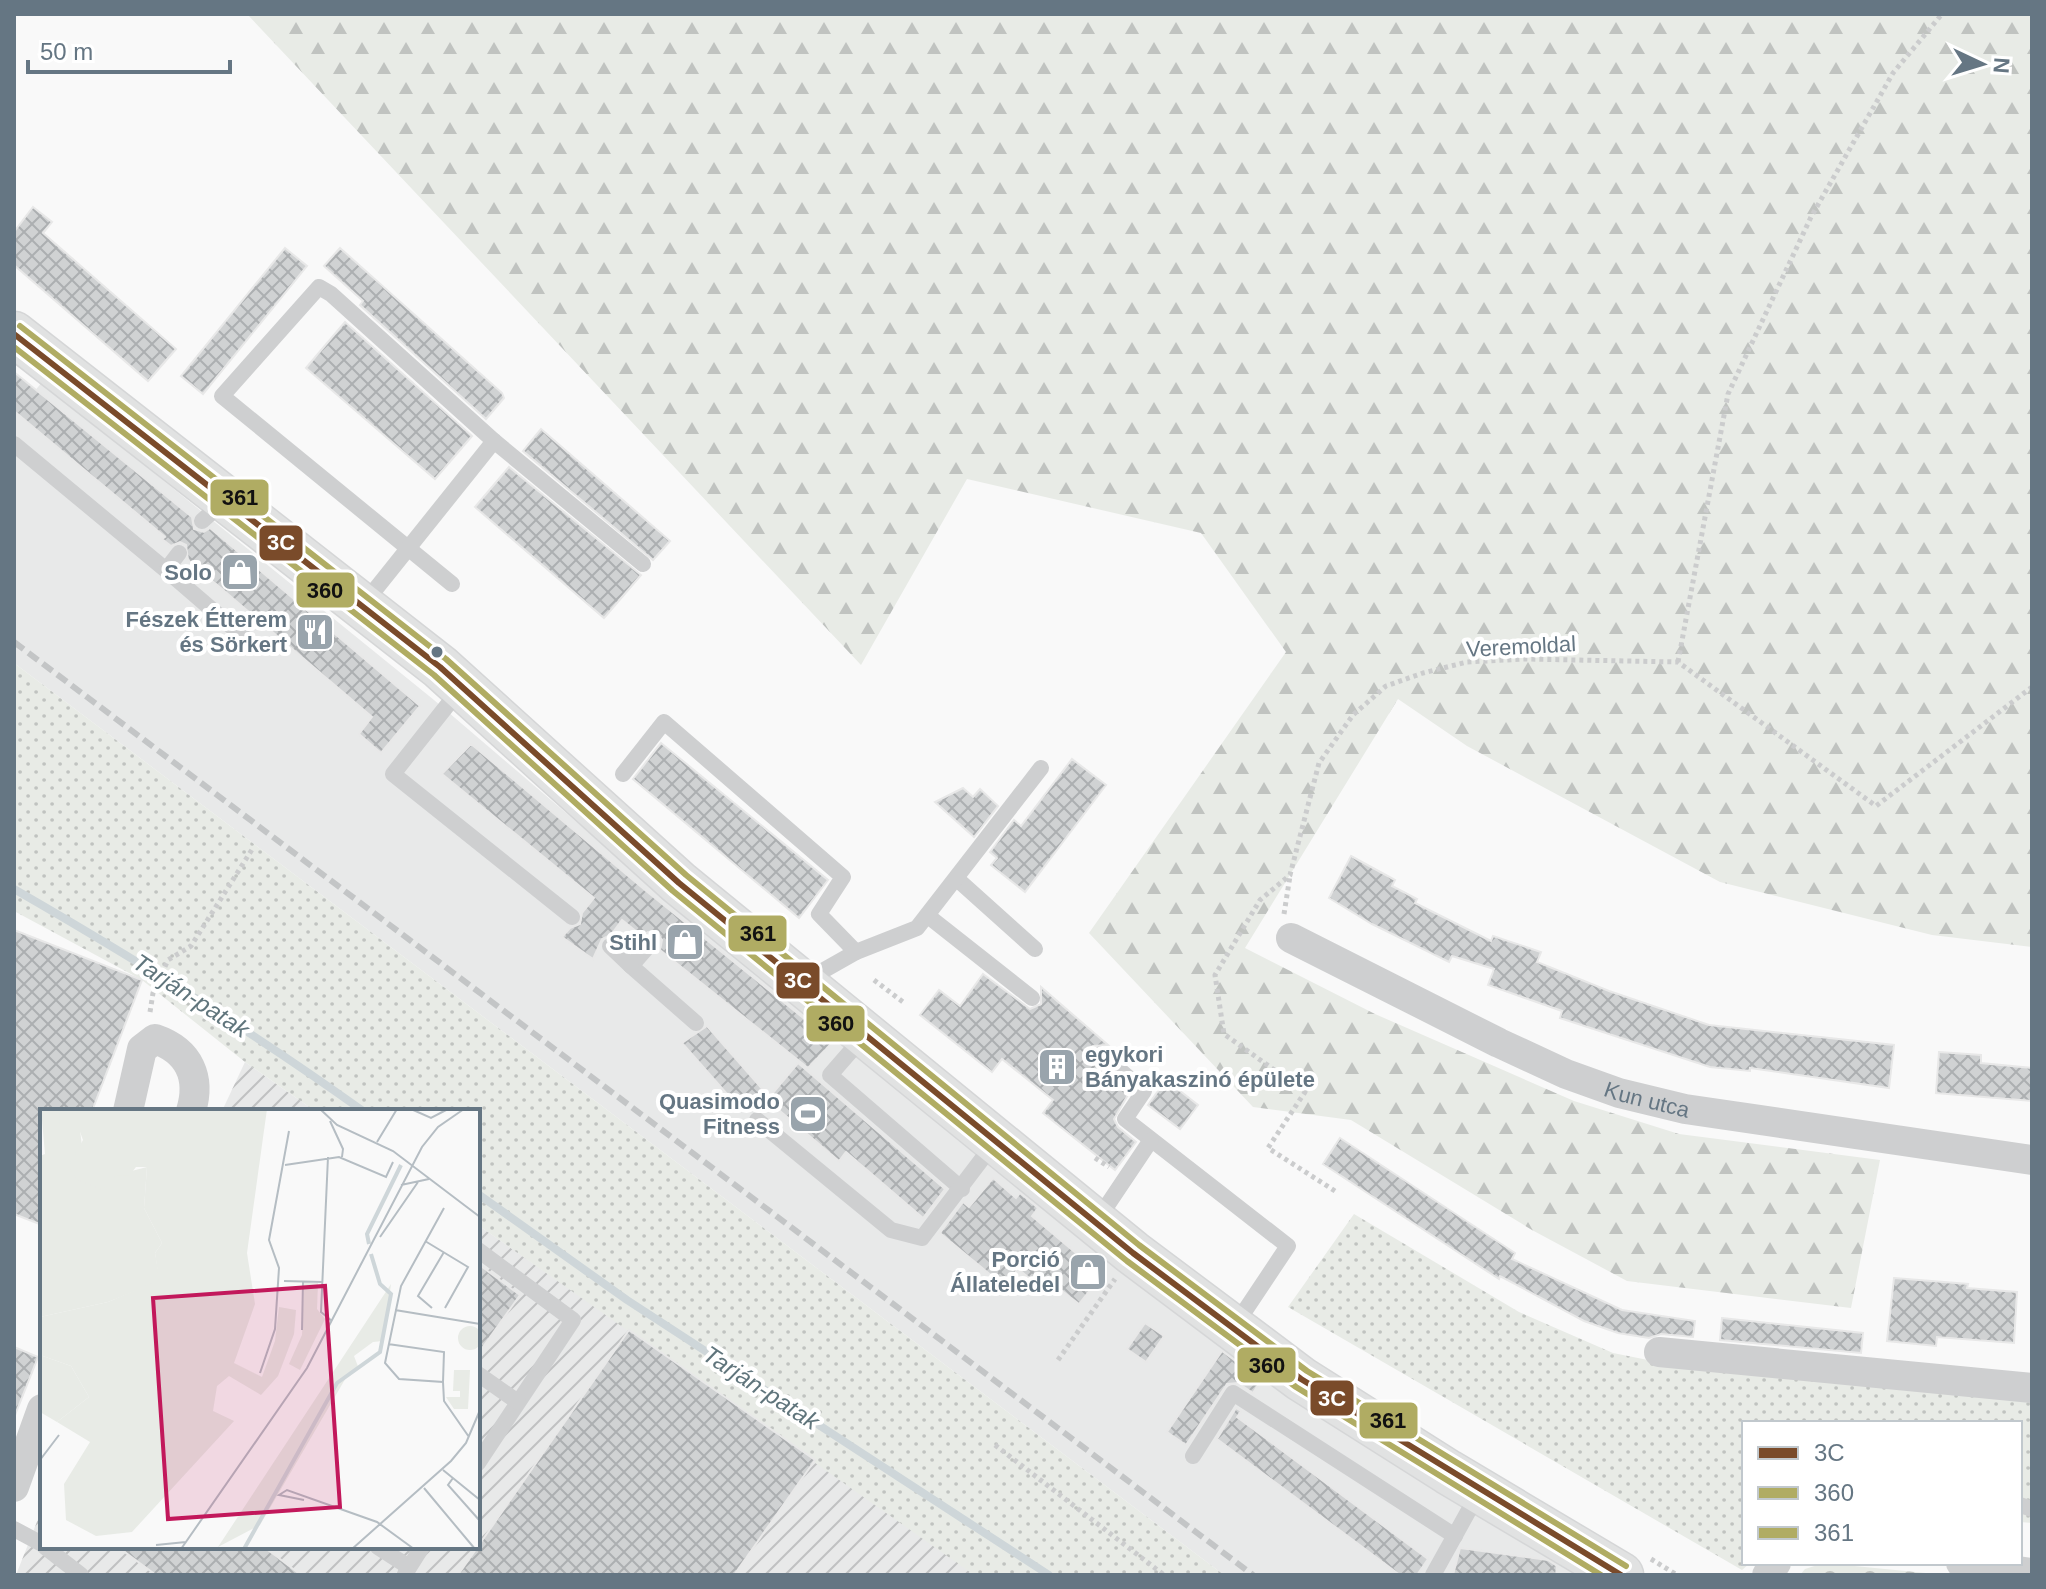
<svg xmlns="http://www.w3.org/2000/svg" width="2046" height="1589" font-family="Arial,sans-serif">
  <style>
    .built { fill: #e8e9e9 }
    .industrial { fill: url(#industrial-furrows) }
    .grass { fill: url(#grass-dots) }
    .forest { fill: url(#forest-firs) }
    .park { fill: url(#park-crowns) }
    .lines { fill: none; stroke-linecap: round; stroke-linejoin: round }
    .stream { stroke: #ced6d9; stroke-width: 8 }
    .building { fill: url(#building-cross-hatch); stroke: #e8e8e8; stroke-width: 2 }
    .primary-casing { stroke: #d5d6d7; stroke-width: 47 }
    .path { stroke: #cbcccd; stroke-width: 5; stroke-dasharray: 4 4; stroke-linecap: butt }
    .service { stroke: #cecfd0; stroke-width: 16 }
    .minor { stroke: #cecfd0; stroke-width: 30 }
    .primary { stroke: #e1e2e2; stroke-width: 44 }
    .rail { stroke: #c3c5c6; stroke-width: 6; stroke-dasharray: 12 6; stroke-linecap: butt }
    .bus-1-casing { stroke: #fff; stroke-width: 12 }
    .bus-2-casing { stroke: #fff; stroke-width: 12 }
    .bus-3-casing { stroke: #fff; stroke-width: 12 }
    .bus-1 { stroke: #7a4b2a; stroke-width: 6 }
    .bus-2 { stroke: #b0ac63; stroke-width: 6 }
    .bus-3 { stroke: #b0ac63; stroke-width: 6 }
    .bus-dot { fill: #657683; stroke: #fff; stroke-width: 3 }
    .labels { text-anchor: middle; stroke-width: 8; stroke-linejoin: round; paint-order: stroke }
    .poi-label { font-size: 22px; font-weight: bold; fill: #657683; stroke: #fff; text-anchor: end }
    .street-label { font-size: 22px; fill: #657683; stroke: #fff }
    .water-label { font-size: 24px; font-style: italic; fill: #60757c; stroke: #fff }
    .inset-river { fill: none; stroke: #ced6d9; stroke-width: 4 }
    .inset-road { fill: none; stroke: #b5bdc3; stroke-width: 2 }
    .view { fill: #c2185b; fill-opacity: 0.15; stroke: #c2185b; stroke-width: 4 }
    .inset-edge { fill: none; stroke: #657683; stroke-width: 4 }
    .line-badge { stroke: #fff; stroke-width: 3 }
    .badge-label { font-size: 22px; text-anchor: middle; font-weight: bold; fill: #fff }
    .pale-badge-label { font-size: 22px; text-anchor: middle; font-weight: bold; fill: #111 }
  </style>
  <defs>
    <pattern id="industrial-furrows" width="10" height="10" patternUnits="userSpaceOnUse" patternTransform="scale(2)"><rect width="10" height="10" fill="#e8e9e9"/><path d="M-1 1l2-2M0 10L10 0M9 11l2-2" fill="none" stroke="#c0c1c2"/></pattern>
    <pattern id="grass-dots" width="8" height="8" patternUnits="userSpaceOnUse" patternTransform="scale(2)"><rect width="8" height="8" fill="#e8ebe6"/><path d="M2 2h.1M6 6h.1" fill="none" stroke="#c0c3c0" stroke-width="1.8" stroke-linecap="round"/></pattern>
    <pattern id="forest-firs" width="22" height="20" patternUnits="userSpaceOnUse" patternTransform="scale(2)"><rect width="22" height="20" fill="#e8ebe6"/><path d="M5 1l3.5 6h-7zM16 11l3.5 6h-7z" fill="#c0c3c0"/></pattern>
    <pattern id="park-crowns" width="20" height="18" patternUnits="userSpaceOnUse" patternTransform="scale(2)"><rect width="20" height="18" fill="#e8ebe6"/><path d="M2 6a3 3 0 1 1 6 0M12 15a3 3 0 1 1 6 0" fill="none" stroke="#c0c3c0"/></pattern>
    <pattern id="building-cross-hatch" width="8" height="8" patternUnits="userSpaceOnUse" patternTransform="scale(2)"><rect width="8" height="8" fill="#d0d2d3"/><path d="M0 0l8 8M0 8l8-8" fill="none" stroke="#acafb1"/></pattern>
  </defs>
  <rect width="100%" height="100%" fill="#f9f9f9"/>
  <path class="built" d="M42 382 434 700 669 901 1106 1260 1376 1453 1450 1500 1589 1575H1224L14 663V417Z"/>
  <g class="industrial">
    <path d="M245 1062 315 1111H222Z"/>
    <path d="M478 1225 871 1499 975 1575H16L42 1509V1547H478Z"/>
  </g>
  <g class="grass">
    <path d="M14 663 1224 1575H974L478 1225V1111H315L245 1062 142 980 14 911Z"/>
    <path d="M1354 1214 1519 1312 1613 1353 1668 1364 2032 1396V1523L2020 1522V1423H1744V1563H1750L1742 1570 1288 1307Z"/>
  </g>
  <path class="forest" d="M247 14H2032V947L1932 935 1720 882 1467 746 1398 699 1245 948 1375 1014 1574 1101 1679 1134 1880 1160 1851 1308 1627 1281 1532 1230 1351 1120 1253 1107 1089 933 1286 652 1201 533 967 479 861 665Z"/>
  <path class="park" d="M1824 1563 1946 1575H1800L1805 1569Z"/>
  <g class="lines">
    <g class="stream">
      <path d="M14 889C134 958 250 1030 363 1111"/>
      <path d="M478 1194 627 1300 1049 1575"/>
    </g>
  </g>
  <g class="building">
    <path d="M33 207 52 222 43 233 176 349 148 381 14 265V232Z"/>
    <path d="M285 248 307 266 203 394 181 376Z"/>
    <path d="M340 248 502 393 504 398 486 419 360 305 363 301 324 266Z"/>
    <path d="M345 322 472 436 435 479 306 368Z"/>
    <path d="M14 372 192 517 194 529 204 532 210 528 420 706 381 753 359 734 372 717 188 560 186 545 180 542 171 546 162 539 165 537 14 411Z"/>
    <path d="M541 429 670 541 653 560 523 451Z"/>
    <path d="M509 467 641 575 604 618 475 507Z"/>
    <path d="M661 743 828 880 799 918 633 779Z"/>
    <path d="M471 744 645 890 833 1042 808 1068 660 950 662 940 658 934 648 932 642 936 622 920 611 935 602 939 593 959 562 937 570 928 580 924 582 913 594 898 442 774Z"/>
    <path d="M1072 759 1106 785 1025 892 991 865 997 858 990 852 1014 820 1021 826Z"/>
    <path d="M963 788 973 797 980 789 998 806 974 837 935 802Z"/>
    <path d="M1351 856 1395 880 1392 886 1417 899 1415 903 1491 941 1493 936 1541 952 1537 962 1609 991 1709 1025 1894 1045 1889 1088 1750 1068V1071L1710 1067 1560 1018 1562 1011 1488 985 1494 969 1452 956 1449 962 1372 924 1329 898Z"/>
    <path d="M14 930 142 980 92 1111H42V1225L14 1214Z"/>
    <path d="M983 974 1030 1009 1041 1004V987L1108 1045 1093 1046 1090 1057 1129 1093 1114 1119 1118 1127 1136 1142 1115 1170 1043 1113 1053 1100 1002 1059 992 1072 920 1015 939 990 960 1006Z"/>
    <path d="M707 1026 765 1092 742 1111 682 1043Z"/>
    <path d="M1939 1052 1981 1055V1063L2032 1068V1101L1936 1093Z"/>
    <path d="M798 1063 945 1189 923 1218 846 1152 839 1161 767 1100Z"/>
    <path d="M1166 1080 1198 1105 1180 1129 1148 1105Z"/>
    <path d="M1340 1138 1515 1253 1512 1259 1622 1310 1695 1321 1693 1337 1661 1334 1649 1338 1618 1333 1584 1321 1500 1276 1499 1279 1323 1164Z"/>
    <path d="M993 1178 1016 1198 1020 1193 1038 1208 1032 1216 1102 1275 1079 1304 1049 1281 1043 1289 1018 1269 1004 1286 940 1233 963 1202 969 1207Z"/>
    <path d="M478 1264 520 1295 478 1354Z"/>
    <path d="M1894 1278 1968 1284 1967 1288 2017 1292 2014 1343 1937 1337 1936 1346 1887 1341Z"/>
    <path d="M1722 1318 1863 1333 1861 1353 1720 1340Z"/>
    <path d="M1145 1323 1164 1336 1146 1362 1127 1349Z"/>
    <path d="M629 1330 815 1460 734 1575H458Z"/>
    <path d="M14 1347 38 1357 15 1415H14Z"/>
    <path d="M1222 1351 1261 1380 1253 1393 1238 1383 1227 1384 1186 1445 1167 1432Z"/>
    <path d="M1236 1408 1241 1411 1237 1417 1428 1559 1417 1575H1400L1217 1439Z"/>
    <path d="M118 1547H264L301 1575H156Z"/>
    <path d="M1460 1548 1548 1560 1557 1566 1556 1575H1453Z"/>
  </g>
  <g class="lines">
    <g class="primary-casing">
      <path id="primary" d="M14 334 440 667 679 883 1133 1253 1301 1379 1448 1472 1621 1575"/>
    </g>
    <g class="path">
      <path d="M1678 662 1728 394 1811 217 1893 73 1942 14"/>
      <path d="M1284 914 1290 876"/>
      <path d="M874 980 903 1002"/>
      <path d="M150 1012 153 993 168 960 191 946 253 848"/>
      <path d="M1095 1158 1109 1167"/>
      <path d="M1335 1191 1268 1148 1305 1092 1224 1034 1215 975 1260 900 1290 875 1319 763 1353 715 1386 686 1423 673 1467 662 1525 659 1678 662 1876 806 2032 687"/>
      <path d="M1058 1360 1115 1279"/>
      <path d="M995 1445 1164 1575"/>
      <path d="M1651 1559 1677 1575"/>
    </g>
    <g class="service">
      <path d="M14 444 166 570"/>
      <path d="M202 521 223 502"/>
      <path d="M179 553 166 570 246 639"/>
      <path d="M452 584 222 396 319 287 331 294 494 441 643 564"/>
      <path d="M362 606 494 441"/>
      <path d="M461 688 393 774 572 917"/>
      <path d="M623 774 664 722 843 877 819 914 856 952"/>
      <path d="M957 879 1035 949"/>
      <path d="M928 916 1032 998"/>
      <path d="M651 943 631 966 696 1023"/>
      <path d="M610 946 631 966"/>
      <path d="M803 982 856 952 917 928 1041 768"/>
      <path d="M864 1036 830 1075 962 1189"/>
      <path d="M1101 1054 1144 1091 1125 1119 1288 1246 1234 1327"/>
      <path d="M757 1120 891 1230 922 1238 995 1142"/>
      <path d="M1096 1222 1151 1140"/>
      <path d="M478 1250 573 1320 478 1463"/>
      <path d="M478 1374 518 1402"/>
      <path d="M1193 1456 1233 1393 1455 1536"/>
      <path d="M2020 1505 2032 1509"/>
      <path d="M14 1529 42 1544"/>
      <path d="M45 1547 81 1575"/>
      <path d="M378 1547 409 1567"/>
      <path d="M405 1574 422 1547"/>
      <path d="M1433 1575 1479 1492"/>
    </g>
    <g class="minor">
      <path id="s1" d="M1291 938 1499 1043 1566 1074 1619 1093 1685 1109 2032 1160"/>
      <path d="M128 1111 142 1049 155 1039C190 1051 201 1078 191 1111"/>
      <path d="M1659 1352 2032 1388"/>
      <path d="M14 1487 42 1409"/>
      <path d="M1961 1563 2032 1573"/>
      <path d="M1767 1575 1776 1563"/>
    </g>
    <use href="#primary" class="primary"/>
    <path class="rail" d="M14 642 1253 1575"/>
    <g class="bus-1-casing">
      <path id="bus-1" d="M14 334 440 667 679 883 1133 1253 1301 1379 1621 1575"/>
    </g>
    <g class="bus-2-casing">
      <path id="bus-2" d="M14 347 434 675 673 891 1127 1261 1296 1387 1601 1575"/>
    </g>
    <g class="bus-3-casing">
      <path id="bus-3" d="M20 326 446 659 686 875 1139 1245 1307 1371 1626 1566"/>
    </g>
    <use href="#bus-1" class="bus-1"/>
    <use href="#bus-2" class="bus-2"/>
    <use href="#bus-3" class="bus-3"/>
  </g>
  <defs>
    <g id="shop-square" transform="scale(2)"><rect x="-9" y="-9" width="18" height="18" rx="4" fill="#99a4ac" stroke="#fff"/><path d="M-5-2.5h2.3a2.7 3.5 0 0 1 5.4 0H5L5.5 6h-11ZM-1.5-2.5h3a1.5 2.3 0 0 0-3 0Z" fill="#fff"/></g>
    <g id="restaurant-square" transform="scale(2)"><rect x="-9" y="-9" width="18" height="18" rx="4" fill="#99a4ac" stroke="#fff"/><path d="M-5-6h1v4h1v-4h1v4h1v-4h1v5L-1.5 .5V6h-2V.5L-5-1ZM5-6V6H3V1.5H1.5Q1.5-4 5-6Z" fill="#fff"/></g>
    <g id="building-square" transform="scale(2)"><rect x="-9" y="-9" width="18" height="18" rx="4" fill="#99a4ac" stroke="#fff"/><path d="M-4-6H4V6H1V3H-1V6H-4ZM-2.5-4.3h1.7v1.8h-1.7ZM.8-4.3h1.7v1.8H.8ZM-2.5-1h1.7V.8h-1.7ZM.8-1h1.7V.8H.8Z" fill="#fff"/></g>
    <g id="stadium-square" transform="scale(2)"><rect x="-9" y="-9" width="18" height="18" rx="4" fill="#99a4ac" stroke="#fff"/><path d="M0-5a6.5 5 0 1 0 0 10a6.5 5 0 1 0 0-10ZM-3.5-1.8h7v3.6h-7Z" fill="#fff"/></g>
  </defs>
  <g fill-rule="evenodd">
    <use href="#shop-square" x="240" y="572"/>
    <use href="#restaurant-square" x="315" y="632"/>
    <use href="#shop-square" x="685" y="942"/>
    <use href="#building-square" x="1057" y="1067"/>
    <use href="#stadium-square" x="808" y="1114"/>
    <use href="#shop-square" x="1088" y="1272"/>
  </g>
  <circle class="bus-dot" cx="437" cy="652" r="7"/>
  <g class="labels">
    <g class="poi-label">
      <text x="212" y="580">Solo</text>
      <text x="287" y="627">Fészek Étterem<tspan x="287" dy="25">és Sörkert</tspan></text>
      <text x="657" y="950">Stihl</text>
      <text x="1085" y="1062" text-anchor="start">egykori<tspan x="1085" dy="25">Bányakaszinó épülete</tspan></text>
      <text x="780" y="1109">Quasimodo<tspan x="780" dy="25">Fitness</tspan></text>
      <text x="1060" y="1267">Porció<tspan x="1060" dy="25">Állateledel</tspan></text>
    </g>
    <g class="street-label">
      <text transform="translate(1521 646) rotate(-3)" y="8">Veremoldal</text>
      <text dy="8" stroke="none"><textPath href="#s1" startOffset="392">Kun utca</textPath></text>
    </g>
    <g class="water-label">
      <text transform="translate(191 996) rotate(33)" y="8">Tarján-patak</text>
      <text transform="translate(761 1388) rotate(33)" y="8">Tarján-patak</text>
    </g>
  </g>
  <g transform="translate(40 1109)">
    <rect width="440" height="440" fill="#f9f9f9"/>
    <path d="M1 0H22L40 20 42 38 76 66 107 58 104 99 122 134 115 144 120 172 68 193 0 208V47L5 45ZM264 174H278L277 200 285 210 260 261 249 255 262 226ZM351 175 343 232 333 233 314 247 319 260 307 267 220 416 178 438ZM0 246 31 257 49 288 17 313 0 303Z" fill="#e8ebe6"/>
    <path d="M227 0 207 144 215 195 194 254 222 268 235 232 239 198 256 201 254 225 238 267 221 286 189 267 177 277 173 302 194 312 92 423 56 427 26 411 24 375 50 333 17 313 49 288 31 257 0 246V208L68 193 119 171 115 144 122 134 104 99 107 58H96L89 67 76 66 63 81 38 71 28 58 43 31 39 20 19 14 20 2Z" fill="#e8ebe6"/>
    <path d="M418 229a12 12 0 1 1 24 0a12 12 0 1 1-24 0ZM414 261H430L428 300H414L406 288H420V282H413Z" fill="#e8ebe6"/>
    <path class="inset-river" d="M329 135 327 125 361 56M204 440 297 274 340 243 351 185 340 175 331 145"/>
    <path class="inset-road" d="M280 0 297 16 353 42 440 108M371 0 391 9 408 0M290 12 303 40 302 48M337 33 357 0M288 48 281 203 292 212M245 56 299 48 346 68 353 53M361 76 389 70M404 99 361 177 345 254 359 270 403 273 404 292 429 328M340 128 378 73M385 132 428 158 405 199M244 172 283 173M392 199 378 187 404 143M355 201 440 215M262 221 263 173M348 235 404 243 403 273M220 264 235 220 239 159 229 131 249 22M0 351 19 326M403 361 440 391M413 369 408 376 440 412M384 379 435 440M264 391 239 386 247 381 337 413 374 440M116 436 146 433M141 440 267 259 382 38 398 18 424 0M312 440 411 352 426 334 440 301"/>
    <path class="view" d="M285 177 300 398 128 410 113 189Z"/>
    <rect width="440" height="440" class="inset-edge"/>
  </g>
  <g class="line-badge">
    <rect x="209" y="478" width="61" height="39" rx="8" fill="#b0ac63"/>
    <rect x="258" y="524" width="46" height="38" rx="8" fill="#7a4b2a"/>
    <rect x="295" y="571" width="61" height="38" rx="8" fill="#b0ac63"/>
    <rect x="727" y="914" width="61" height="39" rx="8" fill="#b0ac63"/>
    <rect x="775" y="961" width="46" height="39" rx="8" fill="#7a4b2a"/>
    <rect x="805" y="1004" width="61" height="39" rx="8" fill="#b0ac63"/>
    <rect x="1236" y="1346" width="61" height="38" rx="8" fill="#b0ac63"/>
    <rect x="1309" y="1379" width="46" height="38" rx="8" fill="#7a4b2a"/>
    <rect x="1358" y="1401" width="61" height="39" rx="8" fill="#b0ac63"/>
  </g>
  <g class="badge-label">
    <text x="281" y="550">3C</text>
    <text x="798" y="988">3C</text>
    <text x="1332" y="1406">3C</text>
  </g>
  <g class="pale-badge-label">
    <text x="240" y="505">361</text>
    <text x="325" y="598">360</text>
    <text x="758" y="941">361</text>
    <text x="836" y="1031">360</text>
    <text x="1267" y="1373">360</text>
    <text x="1388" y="1428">361</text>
  </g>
  <rect width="2046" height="1589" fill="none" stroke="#657683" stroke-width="32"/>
  <rect x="1742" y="1421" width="280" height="144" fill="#ffffff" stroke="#c1c8cd" stroke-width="2"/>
  <rect x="1758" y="1447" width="40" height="12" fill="#7a4b2a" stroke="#c1c8cd" stroke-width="2"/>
  <text x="1814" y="1461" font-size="24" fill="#657683">3C</text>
  <rect x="1758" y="1487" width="40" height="12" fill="#b0ac63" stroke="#c1c8cd" stroke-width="2"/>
  <text x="1814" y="1501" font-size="24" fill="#657683">360</text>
  <rect x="1758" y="1527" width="40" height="12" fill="#b0ac63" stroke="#c1c8cd" stroke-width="2"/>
  <text x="1814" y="1541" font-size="24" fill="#657683">361</text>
  <g transform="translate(1982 64) rotate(94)" stroke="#ffffff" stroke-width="6" paint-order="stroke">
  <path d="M0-6L14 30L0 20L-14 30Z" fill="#657683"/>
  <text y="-12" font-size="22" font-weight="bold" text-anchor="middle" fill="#657683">N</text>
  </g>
  <path d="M28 60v12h202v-12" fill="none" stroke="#657683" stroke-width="4"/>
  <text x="40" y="60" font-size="24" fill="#657683" stroke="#ffffff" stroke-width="6" paint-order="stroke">50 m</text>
</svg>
